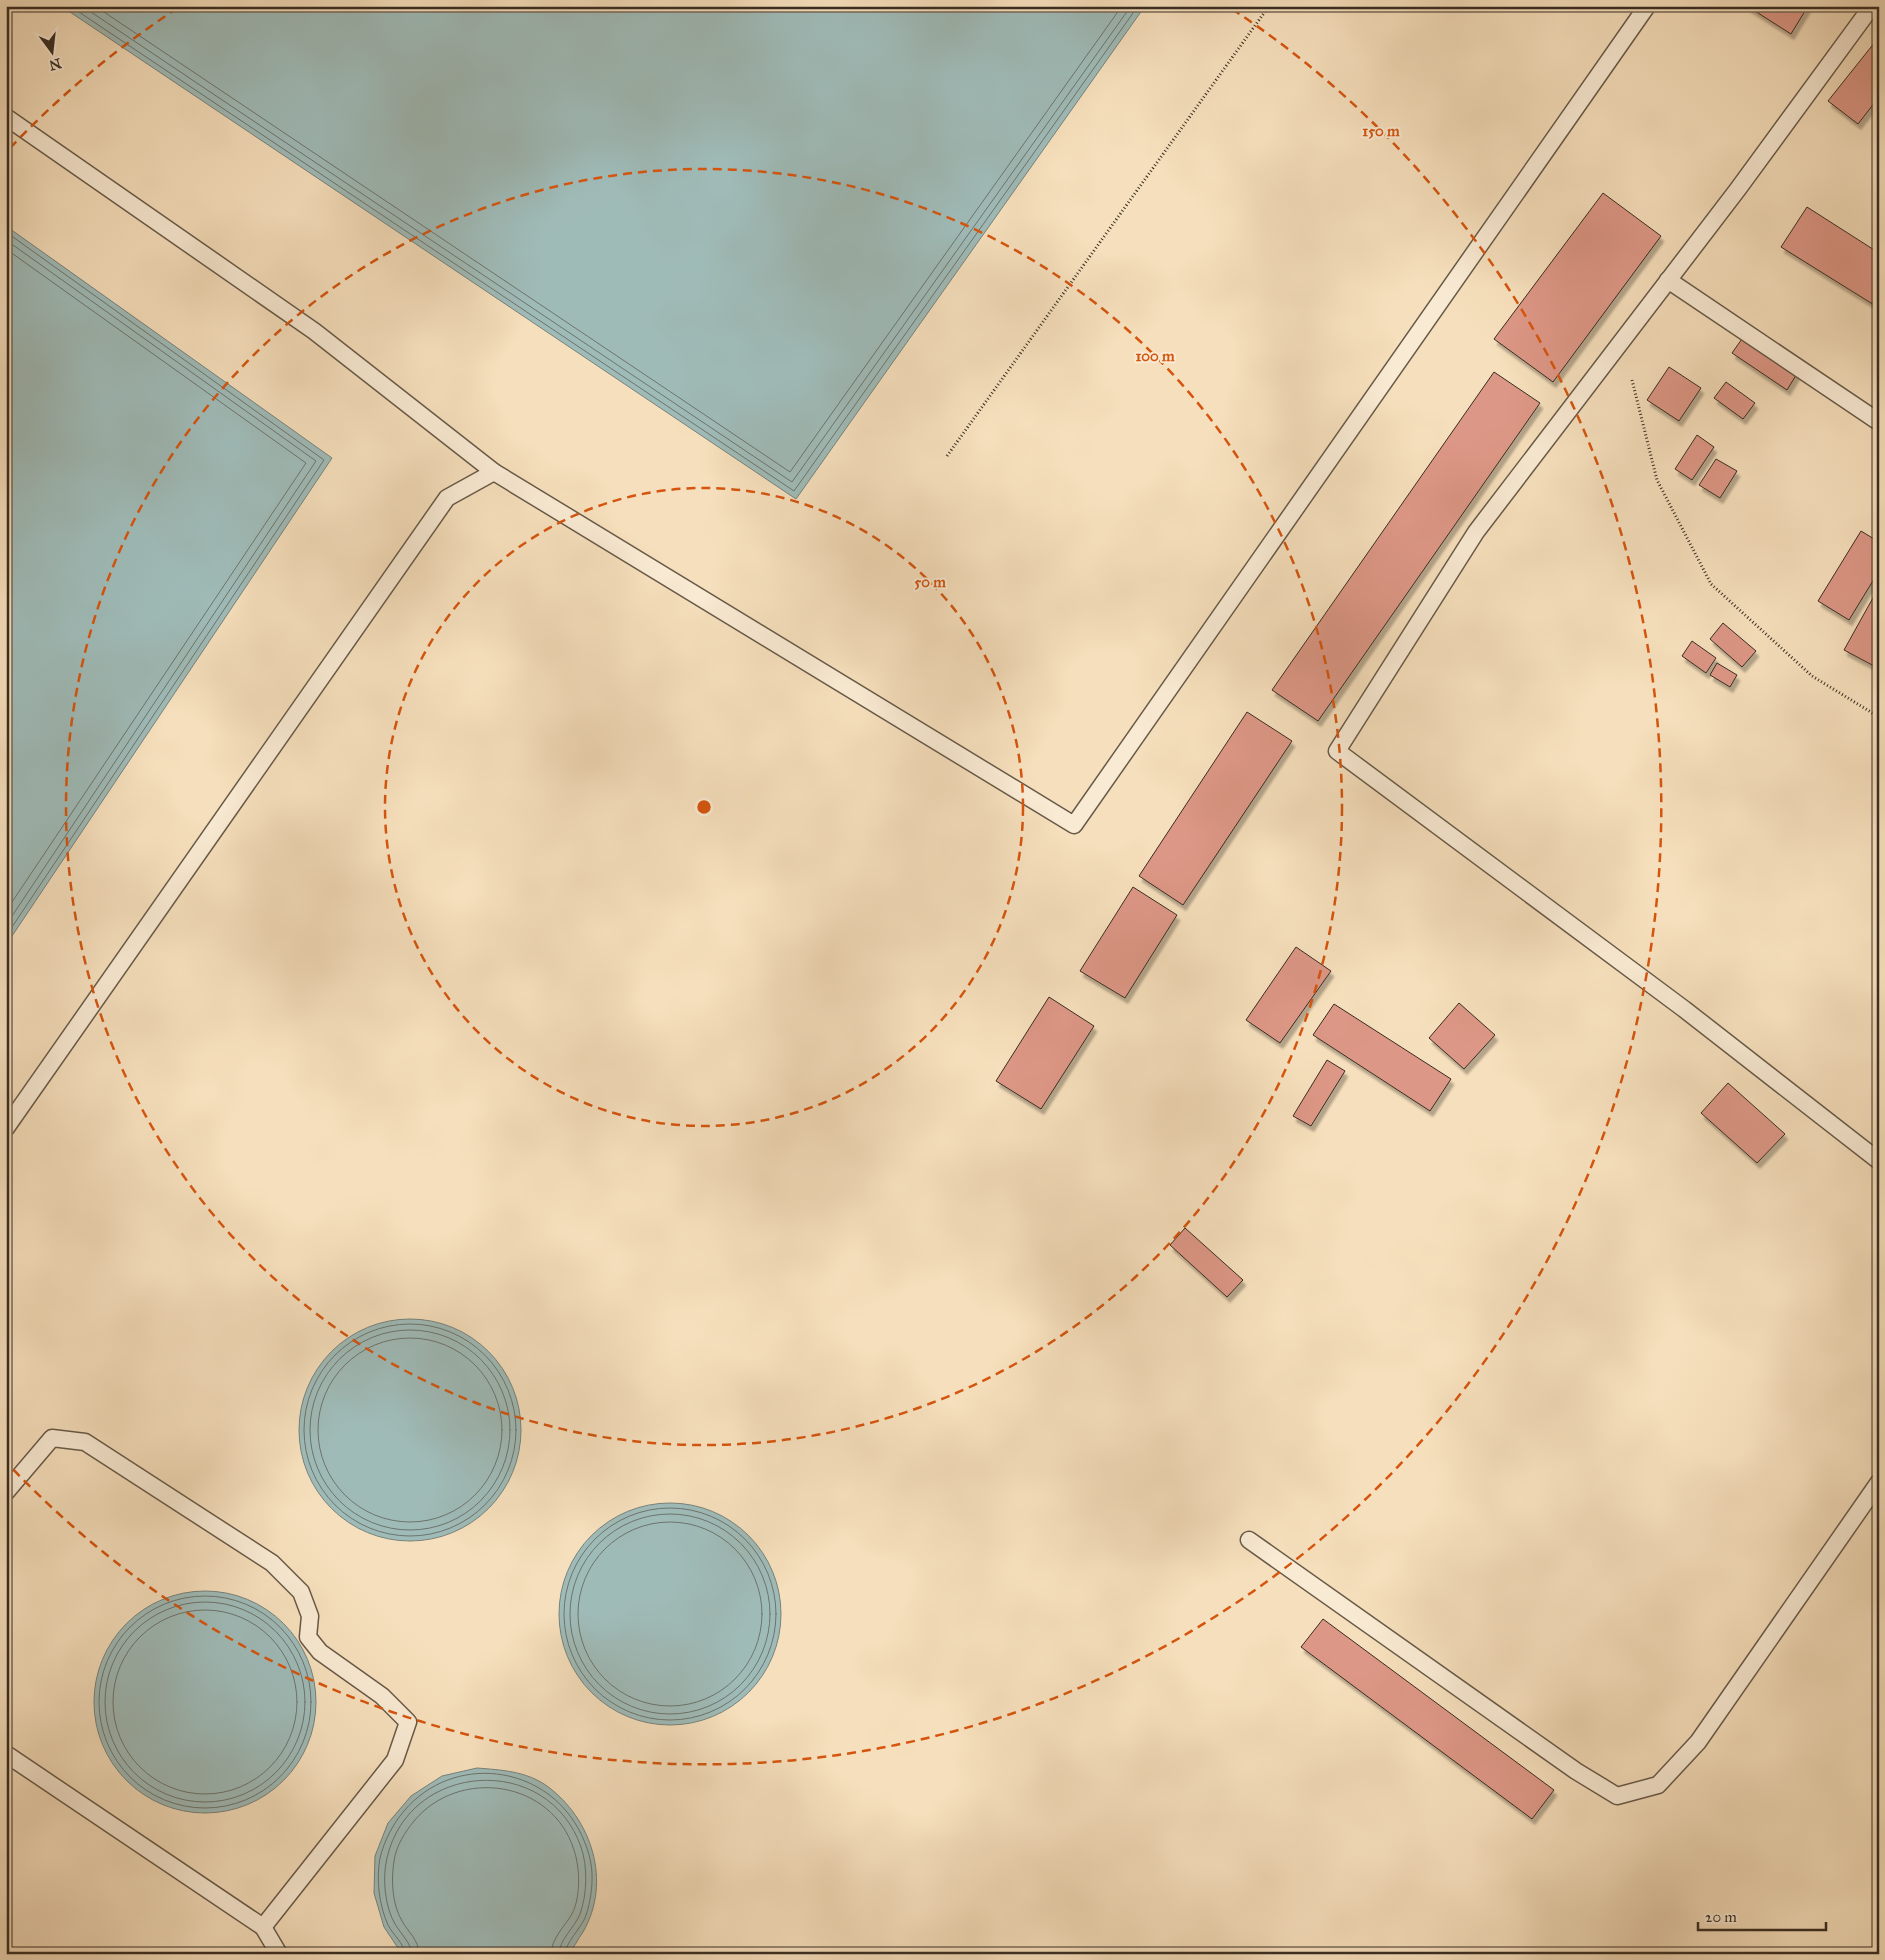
<svg xmlns="http://www.w3.org/2000/svg" width="1885" height="1960" font-family="'IM FELL Great Primer',serif">
  <style>
    .water { fill: #9fbbb8; stroke: #76827c }
    .lines { fill: none; stroke-linecap: round; stroke-linejoin: round }
    .shore { stroke: #6c746d; stroke-width: 1 }
    .building { fill: #dd9786; stroke: #382d22; filter: url(#shadow) }
    .lane-casing { stroke: #685a48; stroke-width: 19 }
    .path { stroke: #382d22; stroke-width: 3; stroke-dasharray: 1 2.5; stroke-linecap: butt }
    .lane { stroke: #f9ead3; stroke-width: 16 }
    .ring { fill: none; stroke: #d6550e; stroke-width: 2.5; stroke-dasharray: 9 6 }
    .centre { fill: #d6550e; stroke: #f9ead3; stroke-width: 2.5 }
    .ring-label { font-size: 15px; text-anchor: middle; font-weight: bold; fill: #d6550e; stroke: #f9ead3; stroke-width: 4; stroke-linejoin: round; paint-order: stroke }
  </style>
  <defs>
    <filter id="shadow"><feDropShadow dx="3" dy="5.5" stdDeviation="1" flood-color="#0004"/></filter>
  </defs>
  <rect width="100%" height="100%" fill="#f6dfbc"/>
  <filter id="stains"><feTurbulence type="fractalNoise" baseFrequency=".004" numOctaves="4"/><feColorMatrix values="0 0 0 0 .2 0 0 0 0 .09 0 0 0 0 .02 0 0 0 .5 -.17"/></filter>
  <radialGradient id="worn" r=".72"><stop offset=".6" stop-color="#630" stop-opacity="0"/><stop offset="1" stop-color="#630" stop-opacity=".3"/></radialGradient>
  <g class="water">
    <path d="M61 6H1145L796 499Z"/>
    <path d="M6 226 332 458 6 945Z"/>
    <circle cx="410" cy="1430" r="111"/>
    <circle cx="670" cy="1614" r="111"/>
    <circle cx="205" cy="1702" r="111"/>
    <path d="M477 1768C501 1770 526 1771 547 1786 592 1819 612 1882 583 1932 578 1939 574 1948 568 1954H402L384 1927 374 1893 375 1856 388 1823 411 1796 442 1776Z"/>
  </g>
  <g class="lines">
    <g class="shore">
      <path d="M70 6 794 491 1138 6"/>
      <path d="M82 6 792 482 1131 6"/>
      <path d="M95 6 790 472 1122 6"/>
      <path d="M6 232 324 460 6 936"/>
      <path d="M6 240 316 461 6 925"/>
      <path d="M6 249 306 463 6 911"/>
      <circle cx="410" cy="1430" r="106"/>
      <circle cx="410" cy="1430" r="100"/>
      <circle cx="410" cy="1430" r="92"/>
      <circle cx="670" cy="1614" r="106"/>
      <circle cx="670" cy="1614" r="100"/>
      <circle cx="670" cy="1614" r="92"/>
      <circle cx="205" cy="1702" r="106"/>
      <circle cx="205" cy="1702" r="100"/>
      <circle cx="205" cy="1702" r="92"/>
      <path d="M405 1954C404 1943 393 1935 388 1925 379 1905 376 1879 380 1858 384 1841 393 1824 404 1811 453 1753 544 1764 579 1830 587 1845 593 1863 592 1881 592 1891 589 1908 585 1918 580 1929 566 1942 565 1954"/>
      <path d="M412 1954C411 1943 401 1934 395 1924 385 1907 382 1878 387 1858 409 1761 548 1752 581 1847 588 1867 587 1895 580 1914 575 1927 559 1940 559 1954"/>
      <path d="M419 1954C419 1940 408 1932 402 1921 392 1904 391 1880 394 1861 396 1846 405 1832 414 1821 459 1767 552 1780 574 1850 580 1868 581 1896 572 1914 565 1926 551 1939 551 1954"/>
    </g>
  </g>
  <g class="building">
    <path d="M1747 6H1808L1791 34Z"/>
    <path d="M1879 37V97L1858 124 1828 101Z"/>
    <path d="M1603 193 1661 236 1553 382 1494 339Z"/>
    <path d="M1807 207 1879 253V308L1781 247Z"/>
    <path d="M1744 336 1798 372 1787 390 1732 353Z"/>
    <path d="M1669 367 1701 388 1679 421 1647 400Z"/>
    <path d="M1494 372 1540 403 1318 721 1272 690Z"/>
    <path d="M1726 382 1755 403 1743 419 1714 398Z"/>
    <path d="M1697 435 1714 447 1692 480 1675 469Z"/>
    <path d="M1716 459 1737 471 1720 498 1699 485Z"/>
    <path d="M1861 531 1879 542V571L1849 620 1818 601Z"/>
    <path d="M1879 587V663L1876 667 1844 650Z"/>
    <path d="M1723 623 1756 651 1742 667 1710 639Z"/>
    <path d="M1692 641 1716 658 1706 673 1682 656Z"/>
    <path d="M1717 663 1737 675 1730 687 1710 675Z"/>
    <path d="M1247 712 1292 741 1183 905 1139 876Z"/>
    <path d="M1133 887 1177 915 1125 998 1080 971Z"/>
    <path d="M1296 947 1331 971 1280 1043 1246 1020Z"/>
    <path d="M1049 997 1094 1026 1041 1109 996 1081Z"/>
    <path d="M1459 1003 1495 1035 1464 1069 1429 1038Z"/>
    <path d="M1334 1004 1451 1079 1430 1111 1313 1035Z"/>
    <path d="M1327 1060 1345 1071 1311 1126 1293 1116Z"/>
    <path d="M1728 1083 1785 1134 1757 1163 1701 1113Z"/>
    <path d="M1185 1228 1243 1280 1227 1297 1170 1245Z"/>
    <path d="M1323 1619 1554 1790 1532 1819 1301 1647Z"/>
  </g>
  <g class="lines">
    <g class="lane-casing">
      <g id="lane">
        <path d="M1872 6 1738 189 1476 532 1337 751 1684 1009 1879 1161"/>
        <path d="M6 117 314 331 494 472 1074 825 1647 6"/>
        <path d="M1668 280 1879 422"/>
        <path d="M6 1128 447 498 494 472"/>
        <path d="M6 1492 52 1438 85 1442 272 1563 301 1592 310 1616 308 1637 320 1652 382 1696 408 1722 395 1760 263 1927"/>
        <path d="M1249 1540 1576 1771 1617 1796 1658 1785 1698 1742 1879 1482"/>
        <path d="M6 1754 263 1927 279 1954"/>
      </g>
    </g>
    <g class="path">
      <path d="M1632 380 1657 480 1711 584 1812 676 1879 717"/>
      <path d="M947 456 1269 6"/>
    </g>
    <use href="#lane" class="lane"/>
  </g>
  <g class="ring">
    <circle cx="704" cy="807" r="319"/>
    <circle cx="704" cy="807" r="638"/>
    <path d="M10 148A957 957 0 0 1 176 9M1232 9A957 957 0 1 1 10 1466"/>
  </g>
  <circle cx="704" cy="807" r="8" class="centre"/>
  <g class="ring-label">
    <text x="1381" y="136">150 m</text>
    <text x="1155" y="361">100 m</text>
    <text x="930" y="587">50 m</text>
  </g>
  <rect width="1885" height="1960" fill="none" stroke="#f6dfbc" stroke-width="25"/>
  <rect x="8" y="8" width="1870" height="1945" fill="none" stroke="#382d22" stroke-width="2.5"/>
  <rect x="12" y="12" width="1860" height="1935" fill="none" stroke="#382d22"/>
  <g transform="translate(52 52) rotate(165)" stroke="#f9ead3" stroke-width="4" paint-order="stroke">
  <path d="M0-4L9 19L0 12L-9 19Z" fill="#382d22"/>
  <text y="-8" font-size="14" font-weight="bold" text-anchor="middle" fill="#382d22">N</text>
  </g>
  <path d="M1698 1922v8h128v-8" fill="none" stroke="#382d22" stroke-width="2.5"/>
  <text x="1705" y="1922" font-size="15" fill="#382d22" stroke="#f9ead3" stroke-width="4" paint-order="stroke">20 m</text>
  <rect width="100%" height="100%" filter="url(#stains)"/>
  <rect width="100%" height="100%" fill="url(#worn)"/>
</svg>
